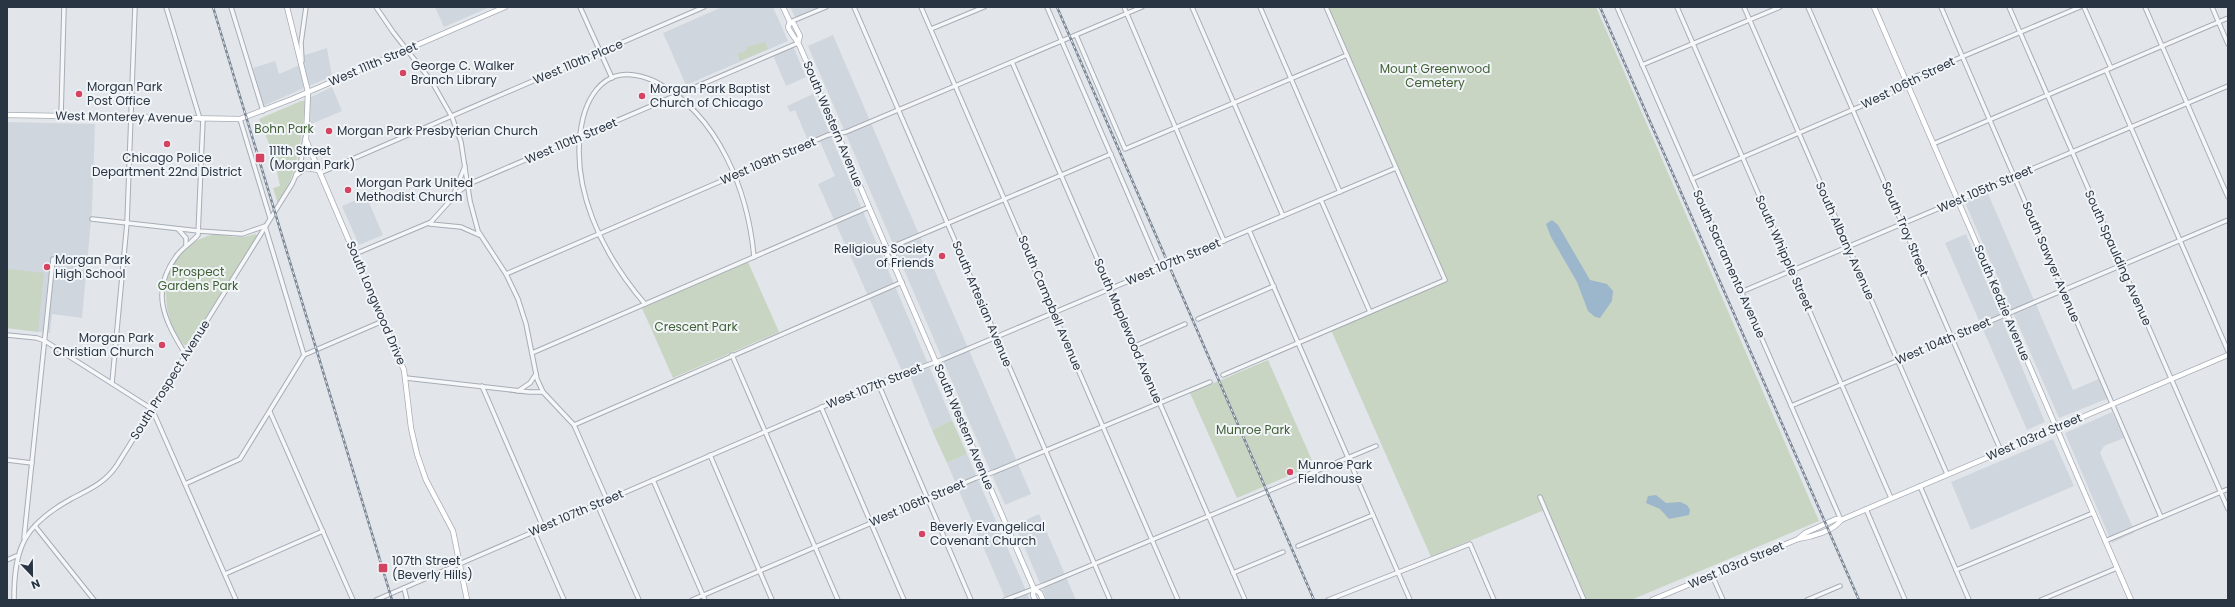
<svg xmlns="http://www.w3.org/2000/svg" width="2235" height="607" font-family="Poppins,sans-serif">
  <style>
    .built { fill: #d0d6dd }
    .green { fill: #c9d5c3 }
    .water { fill: #9cb6cc }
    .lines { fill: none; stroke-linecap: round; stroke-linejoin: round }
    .street-casing { stroke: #a7adb6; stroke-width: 5.5 }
    .secondary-casing { stroke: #a7adb6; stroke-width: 6 }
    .street { stroke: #f6f7f9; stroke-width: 3.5 }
    .secondary { stroke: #fff; stroke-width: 4.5 }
    .rail-casing { stroke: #7b8696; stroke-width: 2.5 }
    .rail { stroke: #f2f5f8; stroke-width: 1; stroke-dasharray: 3; stroke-linecap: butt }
    .poi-dot { fill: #d44461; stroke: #f2f5f8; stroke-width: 1.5 }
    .labels { text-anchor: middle; stroke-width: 4; stroke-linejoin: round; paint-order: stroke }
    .street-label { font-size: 12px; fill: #2a3544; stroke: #f2f5f8 }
    .poi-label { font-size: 12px; fill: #2a3544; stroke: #f2f5f8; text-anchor: start }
    .park-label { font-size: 12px; fill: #406136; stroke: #f2f5f8 }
  </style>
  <rect width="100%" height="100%" fill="#e2e6eb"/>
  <g class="built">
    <path d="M435 7H490L444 27Z"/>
    <path d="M722 7H773L788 41 686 85 663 33Z"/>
    <path d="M790 7H820L821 9 796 19Z"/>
    <path d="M833 35 1031 494 1005 505 808 46Z"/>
    <path d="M793 46 806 77 786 86 773 55Z"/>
    <path d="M327 48 332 76 263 106 253 68 275 61 279 74 302 64V56Z"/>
    <path d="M332 87 342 111 304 127 303 101Z"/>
    <path d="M813 94 952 420 932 430 910 376 905 378 818 184 835 176 819 139 809 143 795 110 790 112 787 106Z"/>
    <path d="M7 122 95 124 92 210 82 318 52 314 50 333 7 328Z"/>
    <path d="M1986 189 2073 390 2101 378 2109 398 2059 418 1963 198Z"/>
    <path d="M366 196 383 235 359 245 342 206Z"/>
    <path d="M1966 234 2045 422 2027 430 1945 243Z"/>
    <path d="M2112 412 2124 438 2104 446 2100 453 2135 532 2112 543 2065 433Z"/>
    <path d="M2053 439 2074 486 1971 530 1951 482Z"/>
    <path d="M967 454 1030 600H1006L947 463Z"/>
    <path d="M1039 514 1076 600H1047L1015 525Z"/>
  </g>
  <g class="green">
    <path d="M1328 7H1596L1819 521 1631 600H1587L1547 509 1431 557 1331 330 1447 281Z"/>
    <path d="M765 42 768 49 740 61 737 54 747 50 746 47Z"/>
    <path d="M301 101H304L305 107C301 142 298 173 278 204L273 188 280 186 277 172 278 166 259 119Z"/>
    <path d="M256 234 257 237 190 342 188 345H184C156 311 159 254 205 237 215 232 228 237 238 237 245 237 250 235 256 234Z"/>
    <path d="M748 262 779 332 673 378 642 308Z"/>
    <path d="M7 269 44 273 38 332 7 328Z"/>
    <path d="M1268 360 1314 465 1237 498 1190 393Z"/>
    <path d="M952 420 967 454 947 463 932 430Z"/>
  </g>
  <g class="water">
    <path d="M1552 220 1558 225 1590 280 1607 284 1613 291 1612 301 1600 318 1595 317 1588 311 1577 282 1551 237 1546 224Z"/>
    <path d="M1656 495 1666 503 1680 502 1687 505 1690 510 1689 515 1669 519 1660 509 1646 503 1648 496Z"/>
  </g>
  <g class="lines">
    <g class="street-casing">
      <g id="street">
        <path d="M166 7 200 119"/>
        <path d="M231 7 263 111"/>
        <path d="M376 7 393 32 432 82 452 117 461 142 470 201 478 231 506 274 518 299 526 324 537 379 543 392 574 425 607 500"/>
        <path d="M580 7 612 78"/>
        <path d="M854 7 1110 600"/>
        <path d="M921 7 1178 600"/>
        <path d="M1047 7 1160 268"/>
        <path d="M1124 7 1224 241"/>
        <path d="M1192 7 1283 216"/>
        <path d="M1260 7 1340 192"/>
        <path d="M1617 7 1841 520"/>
        <path d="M1677 7 1891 498"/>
        <path d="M1744 7 1947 474"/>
        <path d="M1808 7 2001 451"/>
        <path d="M1941 7 2161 517"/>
        <path d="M2009 7 2228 509"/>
        <path d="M2084 7 2111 68"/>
        <path d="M2145 7 2228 197"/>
        <path d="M2212 7 2228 44"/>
        <path d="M790 22 826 7"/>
        <path d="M931 29 984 7"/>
        <path d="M1076 35 1125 149 1347 55"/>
        <path d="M302 61 301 43 306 7"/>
        <path d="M1012 62 1245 600"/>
        <path d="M1642 65 1780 7"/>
        <path d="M2106 70 2228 351"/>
        <path d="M61 116 64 7"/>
        <path d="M240 119 270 218"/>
        <path d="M1933 144 2228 18"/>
        <path d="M320 173 704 7"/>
        <path d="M1692 179 1903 88 1912 78 2080 7"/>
        <path d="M453 196 465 166"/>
        <path d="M1321 200 1370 312"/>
        <path d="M92 219 199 231 242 234 265 226 304 355"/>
        <path d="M430 224 461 227 479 235"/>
        <path d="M178 229 186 238V245"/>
        <path d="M1249 230 1410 600"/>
        <path d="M887 249 1111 154"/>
        <path d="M355 254 431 222 458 192 469 184 798 43"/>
        <path d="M506 274 828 135 846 132 1142 7"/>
        <path d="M1741 292 2228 86"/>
        <path d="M645 304C603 255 567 185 583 118 587 102 596 85 611 78 626 71 645 76 658 83 719 116 748 191 754 257"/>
        <path d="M1198 319 1274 286"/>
        <path d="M7 335 37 338 45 341 152 409 236 600"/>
        <path d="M1135 346 1185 324"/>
        <path d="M532 353 869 207"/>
        <path d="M186 355C164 320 149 291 178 254 184 247 192 242 198 235L203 119"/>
        <path d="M732 355 838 600"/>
        <path d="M1223 375 1445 280 1326 7"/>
        <path d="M406 378 529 392H543"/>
        <path d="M112 383 127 223 135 7"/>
        <path d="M878 383 971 600"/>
        <path d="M482 386 543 527"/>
        <path d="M518 391 530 383 536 374"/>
        <path d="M1791 406 2228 220"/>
        <path d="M821 407 904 600"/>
        <path d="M270 412 353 600"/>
        <path d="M574 425 902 282"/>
        <path d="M710 455 772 600"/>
        <path d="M7 460 32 463"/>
        <path d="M653 480 705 600"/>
        <path d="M185 484 240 459 304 355 383 321"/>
        <path d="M1920 486 1969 600"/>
        <path d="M1540 497 1584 600"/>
        <path d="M597 504 639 600"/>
        <path d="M1866 509 1905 600"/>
        <path d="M35 526 94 600"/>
        <path d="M534 531 564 600"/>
        <path d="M24 538 53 259"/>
        <path d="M2105 541 2228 489"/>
        <path d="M1298 546 1373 515"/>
        <path d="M7 560 16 556"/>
        <path d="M1956 570 2093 513"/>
        <path d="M1233 573 1283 552"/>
        <path d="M225 574 323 531"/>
        <path d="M1712 575 1723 600"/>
        <path d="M404 588 407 600"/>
        <path d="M14 600C14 547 24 525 71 499 90 489 105 483 117 465L292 184 300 166 305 138"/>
        <path d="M376 600 878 383 944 359 1396 168"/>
        <path d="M692 600 976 478 994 472 1210 382"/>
        <path d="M1005 600 1044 585 1376 446"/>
        <path d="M1328 600 1470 544 1494 600"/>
        <path d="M1807 600 1840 586"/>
        <path d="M2041 600 2117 568"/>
      </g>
    </g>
    <g class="secondary-casing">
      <g id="secondary">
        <path d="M287 7 308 92 306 140 404 370 411 428 417 454 426 480 453 531 467 600"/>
        <path d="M783 7 790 22 788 27C792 36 798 41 801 49L887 249V255L896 270 1034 589 1033 595 1035 600"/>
        <path d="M1874 7 2131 600"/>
        <path d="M790 22 794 24 800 36 798 43"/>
        <path d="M7 115 240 119 292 99 505 7"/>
        <path d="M296 175 306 168 319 170"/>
        <path d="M887 249 893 253 896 262 894 266"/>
        <path d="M1798 539 1805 533 1836 519 1841 520 2228 355"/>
        <path d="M1034 589 1040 593 1043 600"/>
        <path d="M1652 600 1798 539C1811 537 1834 531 1841 520"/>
      </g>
    </g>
    <use href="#street" class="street"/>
    <use href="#secondary" class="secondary"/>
    <g class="rail-casing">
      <g id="rail">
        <path d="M213 7 392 600"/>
        <path d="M1057 7 1314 600"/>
        <path d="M1600 7 1859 600"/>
      </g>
    </g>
    <use href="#rail" class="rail"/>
  </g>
  <g class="poi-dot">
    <circle cx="403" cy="73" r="4"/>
    <circle cx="79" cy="94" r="4"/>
    <circle cx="642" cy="96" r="4"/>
    <circle cx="329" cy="131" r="4"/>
    <circle cx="167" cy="144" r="4"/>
    <rect x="255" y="153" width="10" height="10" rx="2"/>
    <circle cx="348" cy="190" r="4"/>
    <circle cx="942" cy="256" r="4"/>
    <circle cx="47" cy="267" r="4"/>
    <circle cx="162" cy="345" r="4"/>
    <circle cx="1290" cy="472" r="4"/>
    <circle cx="922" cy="534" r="4"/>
    <rect x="378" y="563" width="10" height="10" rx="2"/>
  </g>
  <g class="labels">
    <g class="street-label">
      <text transform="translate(578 62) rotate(-23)" y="4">West 110th Place</text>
      <text transform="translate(373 64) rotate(-23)" y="4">West 111th Street</text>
      <text transform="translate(1908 83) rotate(-26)" y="4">West 106th Street</text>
      <text transform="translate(124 117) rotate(1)" y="4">West Monterey Avenue</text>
      <text transform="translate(833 124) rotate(67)" y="4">South Western Avenue</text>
      <text transform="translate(571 141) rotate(-23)" y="4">West 110th Street</text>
      <text transform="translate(768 161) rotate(-23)" y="4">West 109th Street</text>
      <text transform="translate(1985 189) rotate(-23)" y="4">West 105th Street</text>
      <text transform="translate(1905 229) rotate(67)" y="4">South Troy Street</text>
      <text transform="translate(1845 241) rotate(66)" y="4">South Albany Avenue</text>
      <text transform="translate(1784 253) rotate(66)" y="4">South Whipple Street</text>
      <text transform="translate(2118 258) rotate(66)" y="4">South Spaulding Avenue</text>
      <text transform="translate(1173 262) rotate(-23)" y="4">West 107th Street</text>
      <text transform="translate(2051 262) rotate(67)" y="4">South Sawyer Avenue</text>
      <text transform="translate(1729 264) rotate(66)" y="4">South Sacramento Avenue</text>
      <text transform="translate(376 303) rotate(67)" y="4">South Longwood Drive</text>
      <text transform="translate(1050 303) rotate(67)" y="4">South Campbell Avenue</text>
      <text transform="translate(2002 303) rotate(67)" y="4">South Kedzie Avenue</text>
      <text transform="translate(982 304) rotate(67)" y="4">South Artesian Avenue</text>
      <text transform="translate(1128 331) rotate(67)" y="4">South Maplewood Avenue</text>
      <text transform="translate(1943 341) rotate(-23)" y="4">West 104th Street</text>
      <text transform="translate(170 380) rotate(-58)" y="4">South Prospect Avenue</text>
      <text transform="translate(874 386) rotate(-22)" y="4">West 107th Street</text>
      <text transform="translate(964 427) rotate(67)" y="4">South Western Avenue</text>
      <text transform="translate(2034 437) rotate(-23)" y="4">West 103rd Street</text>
      <text transform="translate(917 503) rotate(-23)" y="4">West 106th Street</text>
      <text transform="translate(576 513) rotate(-23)" y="4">West 107th Street</text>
      <text transform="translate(1736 565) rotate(-23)" y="4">West 103rd Street</text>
    </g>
    <g class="poi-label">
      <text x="411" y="70">George C. Walker<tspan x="411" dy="14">Branch Library</tspan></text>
      <text x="87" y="91">Morgan Park<tspan x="87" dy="14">Post Office</tspan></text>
      <text x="650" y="93">Morgan Park Baptist<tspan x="650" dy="14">Church of Chicago</tspan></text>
      <text x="337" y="135">Morgan Park Presbyterian Church</text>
      <text x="269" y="155">111th Street<tspan x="269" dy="14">(Morgan Park)</tspan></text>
      <text x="167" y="162" text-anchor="middle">Chicago Police<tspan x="167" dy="14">Department 22nd District</tspan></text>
      <text x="356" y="187">Morgan Park United<tspan x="356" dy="14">Methodist Church</tspan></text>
      <text x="934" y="253" text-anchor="end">Religious Society<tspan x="934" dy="14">of Friends</tspan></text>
      <text x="55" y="264">Morgan Park<tspan x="55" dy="14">High School</tspan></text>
      <text x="154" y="342" text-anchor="end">Morgan Park<tspan x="154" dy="14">Christian Church</tspan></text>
      <text x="1298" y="469">Munroe Park<tspan x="1298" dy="14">Fieldhouse</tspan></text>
      <text x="930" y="531">Beverly Evangelical<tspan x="930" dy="14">Covenant Church</tspan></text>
      <text x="392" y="565">107th Street<tspan x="392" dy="14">(Beverly Hills)</tspan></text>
    </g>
    <g class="park-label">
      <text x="1435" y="73">Mount Greenwood<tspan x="1435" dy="14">Cemetery</tspan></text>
      <text x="284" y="133">Bohn Park</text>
      <text x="198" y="276">Prospect<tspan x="198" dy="14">Gardens Park</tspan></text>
      <text x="696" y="331">Crescent Park</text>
      <text x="1253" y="434">Munroe Park</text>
    </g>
  </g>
  <rect width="2235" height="607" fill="none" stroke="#2a3544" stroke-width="16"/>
  <g transform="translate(32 575) rotate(158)" stroke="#f2f5f8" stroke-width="3" paint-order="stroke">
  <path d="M0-3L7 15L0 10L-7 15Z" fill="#2a3544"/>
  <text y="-6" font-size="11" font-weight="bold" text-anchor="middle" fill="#2a3544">N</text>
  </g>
</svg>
